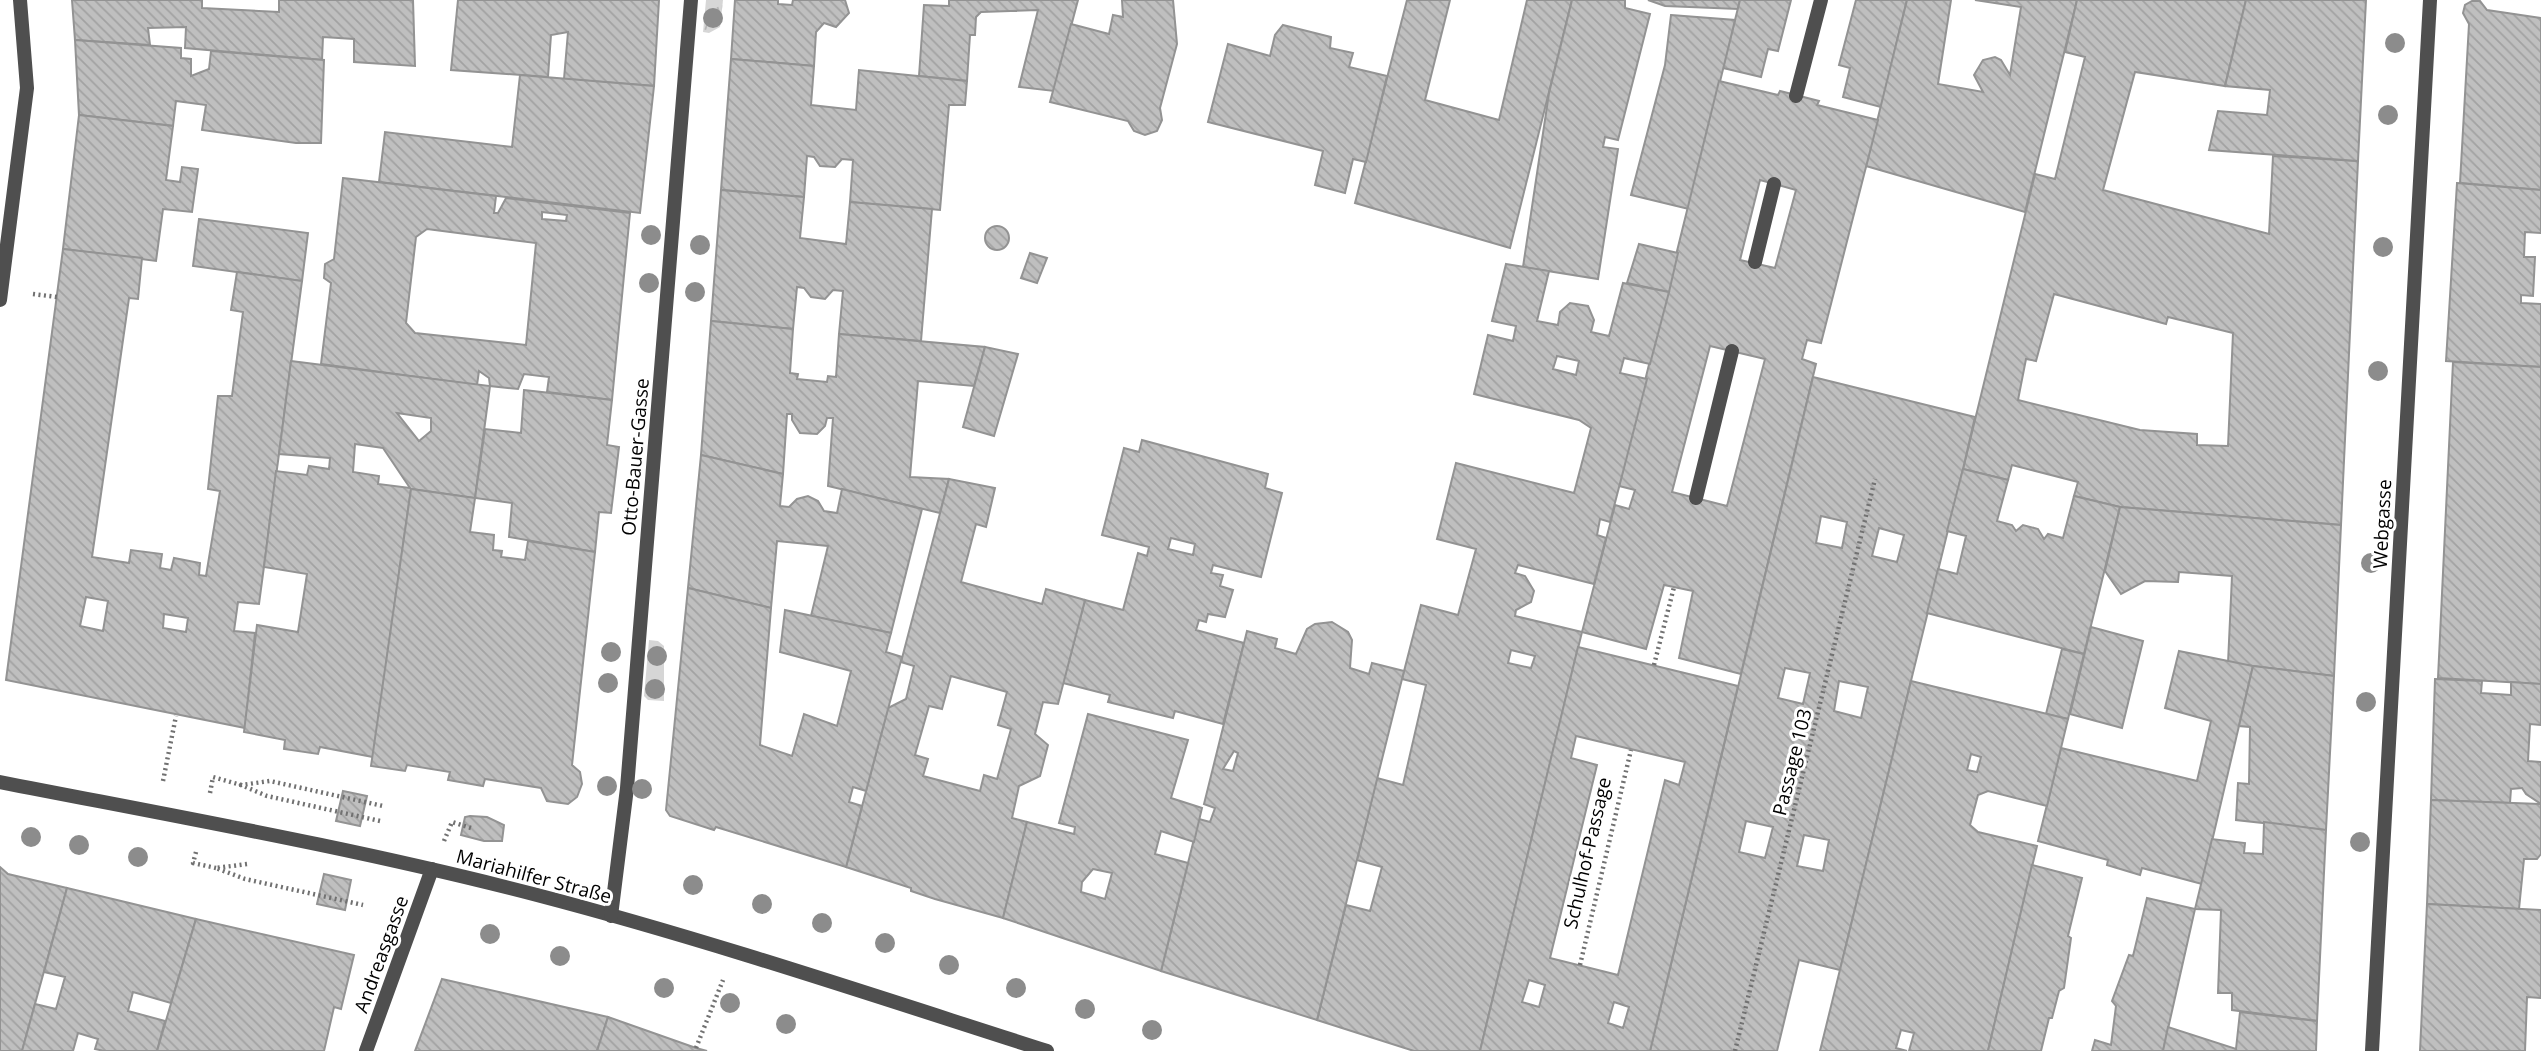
<svg xmlns="http://www.w3.org/2000/svg" width="2541" height="1051" font-family="'Open Sans',sans-serif">
  <style>
    .grass { fill: url(#grass-tufts) }
    .building { fill: url(#building-back-hatch); stroke: #939393; stroke-width: 2; fill-rule: evenodd }
    .lines { fill: none; stroke-linecap: round; stroke-linejoin: round }
    .path { stroke: #717171; stroke-width: 4.5; stroke-dasharray: 2 3.5; stroke-linecap: butt }
    .lane { stroke: #4f4f4f; stroke-width: 14 }
    .street { stroke: #4f4f4f; stroke-width: 14 }
    .tree { fill: #8c8c8c }
    .labels { text-anchor: middle; stroke-width: 6; stroke-linejoin: round; paint-order: stroke }
    .street-label { font-size: 19px; fill: #000; stroke: #fff }
  </style>
  <defs>
    <pattern id="grass-tufts" width="24" height="20" patternUnits="userSpaceOnUse" patternTransform="scale(1.75)"><rect width="24" height="20" fill="#d6d6d6"/><path d="M3 7l-1-3M5 7V3M7 7l1-3M15 17l-1-3M17 17v-4M19 17l1-3" fill="none" stroke="#b6b6b6"/></pattern>
    <pattern id="building-back-hatch" width="6" height="6" patternUnits="userSpaceOnUse" patternTransform="scale(1.75)"><rect width="6" height="6" fill="#bfbfbf"/><path d="M-1 5l2 2M0 0l6 6M5-1l2 2" fill="none" stroke="#a2a2a2"/></pattern>
  </defs>
  <rect width="100%" height="100%" fill="#fff"/>
  <g class="grass">
    <path d="M706 0H723L720 27 709 33 703 32Z"/>
    <path d="M649 640 658 641 664 646V701L648 700 644 696Z"/>
  </g>
  <g class="building">
    <path d="M72 0H202V8L279 12V0H413L415 66 354 62V39L323 37 322 60 185 48 186 27 148 28 150 45 75 40Z"/>
    <path d="M458 0H659L654 86 564 79 568 32 551 35 548 77 451 70Z"/>
    <path d="M735 0H778V4L792 5 793 0H845L849 13 836 27 824 23 816 32 814 66 731 59Z"/>
    <path d="M949 0H1078L1054 91 1019 87 1038 10 981 12 976 17 975 35H970L967 81 919 76 924 5 949 6Z"/>
    <path d="M1122 0H1173L1177 44 1160 108 1162 120 1157 131 1145 135 1134 131 1128 121 1050 102 1071 24 1109 34 1113 15 1123 17Z"/>
    <path d="M1407 0H1450L1425 100 1499 120 1527 0H1572L1510 248 1355 203Z"/>
    <path d="M1572 0H1625V8L1650 14 1618 140 1605 137 1603 147 1618 149 1598 279 1523 267 1549 93Z"/>
    <path d="M1648 0H1740L1738 9 1665 6Z"/>
    <path d="M1740 0H1791L1778 51 1768 49 1761 77 1723 68Z"/>
    <path d="M1856 0H1907L1881 107 1843 97 1850 68 1839 65Z"/>
    <path d="M1907 0H1951L1938 84 1983 92 1974 75 1983 60 1995 57 2001 60 2010 75 2021 7 1975 0H2077L2025 212 1866 166Z"/>
    <path d="M2077 0H2246L2225 86 2135 72 2103 190 2269 234 2273 156 2358 161 2341 525 2120 507 2074 496 2078 482 2012 465 2008 480 1963 469 2035 174 2055 179 2085 57 2065 52ZM2054 294 2166 324 2168 317 2233 333 2228 446 2197 445V434L2140 430 2018 400 2026 359 2036 361Z"/>
    <path d="M2246 0H2366L2358 161 2209 150 2218 111 2267 115 2270 90 2225 86Z"/>
    <path d="M2472 1H2480L2487 10 2541 18V190L2460 183 2469 24 2463 13 2465 5Z"/>
    <path d="M1671 15 1735 20 1689 209 1631 195 1665 65Z"/>
    <path d="M1283 25 1331 37 1330 48 1353 53 1349 67 1387 76 1366 162 1353 159 1345 193 1315 185 1323 151 1208 122 1228 44 1270 56 1275 35Z"/>
    <path d="M75 40 181 48V58L191 59V76L209 69 211 51 324 60 321 143H296L202 130 206 105 176 101 173 126 79 115Z"/>
    <path d="M731 59 814 66 811 105 856 110 859 70 967 81 965 105H949L940 210 850 202 853 160 842 159 835 167 820 166 814 157 807 156 804 197 721 190Z"/>
    <path d="M520 75 654 86 640 213 379 182 385 132 512 147Z"/>
    <path d="M1719 81 1778 95 1780 91 1819 101 1817 105 1878 120 1821 343 1807 340 1802 359 1816 364 1741 674 1679 658 1693 591 1664 585 1646 649 1582 632 1615 505 1629 509 1635 490 1619 486ZM1760 180 1796 190 1775 268 1740 260ZM1710 346 1765 359 1727 506 1672 492Z"/>
    <path d="M79 115 173 126 166 180 180 182 182 167 198 169 192 212 163 209 156 261 63 249Z"/>
    <path d="M343 178 496 196 494 213H498L506 198 630 213 612 400 547 392 549 377 524 374 518 389 490 386 489 378 479 371 477 385 321 364 331 283 324 278 325 264 334 259ZM542 212 567 215 566 221 542 219ZM427 229 536 243 526 345 415 333 406 323 416 237Z"/>
    <path d="M2457 183 2541 190V233L2525 232 2524 257H2535L2533 296 2521 295V303L2541 304V367L2446 361Z"/>
    <path d="M721 190 804 197 800 238 846 244 850 202 932 209 921 341 839 334 843 291 833 290 825 299 811 297 804 288 797 287 793 329 711 321Z"/>
    <path d="M199 219 308 233 302 281 193 266Z"/>
    <circle cx="997" cy="238" r="12"/>
    <path d="M1639 244 1678 253 1669 292 1627 283Z"/>
    <path d="M63 249 142 258 138 299 129 298 92 557 129 563 131 550 162 554 160 568 171 570 174 558 200 563 199 575 206 576 220 491 208 489 218 396H232L243 312 231 310 237 272 302 281 259 604 238 602 234 631 255 633 245 728 6 680ZM86 597 108 601 103 631 80 626ZM164 614 188 618 186 632 163 628Z"/>
    <path d="M1030 253 1047 258 1037 283 1021 278Z"/>
    <path d="M1506 264 1549 271 1537 321 1558 325 1560 312 1570 303 1588 306 1594 320 1591 332 1609 336 1623 283 1669 292 1650 364 1624 358 1620 373 1647 379 1610 522 1600 519 1597 535 1606 538 1594 584 1518 565 1515 573 1525 576 1534 591 1531 602 1516 610 1515 616 1582 632 1480 1051H1414L1317 1020 1346 905 1370 911 1382 867 1357 860 1377 778 1403 785 1426 685 1402 679 1421 605 1458 615 1476 549 1437 539 1456 463 1574 493 1591 428 1579 420 1474 394 1488 335 1513 341 1516 326 1492 321ZM1557 356 1579 361 1576 375 1553 369ZM1511 650 1535 656 1531 668 1508 663Z"/>
    <path d="M711 321 793 329 790 373 798 374 797 379 827 382 828 376 836 377 839 334 985 347 974 386 918 381 910 477 949 479 940 513 828 486 833 418H827L825 426 817 434 800 433 792 420V414H787L783 474 701 455Z"/>
    <path d="M985 347 1018 354 994 436 963 427Z"/>
    <path d="M291 361 490 386 475 498 411 489 373 757 320 747 318 754 284 749 285 740 244 732 257 625 298 632 307 574 264 567 276 471 307 475 309 466 329 469 330 458 279 454ZM397 413 431 418V431L419 441ZM355 444 383 448 410 488 378 484 379 476 353 472Z"/>
    <path d="M2453 362 2541 367V684L2438 678Z"/>
    <path d="M1813 377 1975 417 1963 469 1840 970 1799 960 1777 1051H1650ZM1821 516 1847 522 1842 548 1816 543ZM1879 528 1904 535 1897 562 1872 556ZM1785 668 1810 673 1803 704 1778 698ZM1839 681 1868 687 1861 718 1834 711ZM1746 821 1773 827 1765 858 1739 852ZM1804 835 1829 840 1823 871 1797 866Z"/>
    <path d="M524 390 612 400 607 445 619 447 611 513 599 512 595 552 509 537 512 503 475 498 485 429 521 433Z"/>
    <path d="M1142 440 1268 474 1265 488 1282 493 1261 577 1213 565 1211 573 1223 575 1220 586 1233 590 1225 617 1208 614 1206 622 1199 620 1196 630 1244 643 1223 724 1175 711 1173 718 1108 702 1110 695 1063 683 1085 600 1123 610 1138 553 1147 556 1149 547 1102 535 1124 448 1139 452ZM1171 538 1195 544 1193 555 1168 549Z"/>
    <path d="M701 455 783 474 780 506 789 507 797 499 808 496 818 501 824 511 837 513 842 489 922 509 891 633 811 616 828 546 777 541 771 608 688 588Z"/>
    <path d="M1963 469 2008 480 1997 521 2012 525 2016 531 2023 525 2038 529 2044 539 2048 534 2063 538 2074 496 2120 507 2084 654 1927 613 1938 569 1957 574 1966 536 1947 531Z"/>
    <path d="M949 479 995 488 986 527 976 524 961 582 1042 604 1046 589 1085 600 1058 704 1043 702 1035 734 1048 745 1040 776 1019 786 1012 818 1027 822 1003 918 935 899 911 891V888L846 867 888 708 906 699 914 666 901 662ZM951 676 1007 692 998 725 1011 729 997 779 984 775 980 791 923 776 928 759 915 755 929 706 942 709Z"/>
    <path d="M411 489 475 498 470 532 494 535 493 550 502 551 501 557 525 560 528 541 595 552 572 765 580 772 582 784 577 797 568 804 547 801 541 788 485 779 483 786 448 780 450 772 407 765 405 771 371 766Z"/>
    <path d="M2120 507 2341 525 2334 676 2228 663 2232 576 2179 572 2178 582 2145 581 2121 594 2105 571Z"/>
    <path d="M688 588 771 608 760 745 792 756 804 714 837 726 851 671 780 652 785 610 891 633 886 652 902 657 866 791 853 787 849 802 862 806 846 867 716 827 714 830 670 816 666 810Z"/>
    <path d="M1332 622 1348 632 1352 640 1350 668 1369 674 1372 663 1404 671 1317 1020 1161 971 1199 819 1210 822 1215 808 1204 804 1247 631 1277 639 1275 648 1296 654 1307 629 1315 624ZM1234 751 1238 753 1233 771 1223 769Z"/>
    <path d="M2091 627 2143 641 2122 728 2070 714Z"/>
    <path d="M1578 647 1738 686 1650 1051H1480ZM1576 736 1685 762 1679 785 1665 780 1618 975 1550 958 1597 765 1571 758ZM1529 980 1545 985 1539 1007 1522 1002ZM1614 1002 1629 1007 1623 1028 1608 1023Z"/>
    <path d="M2062 649 2084 654 2068 719 2046 714Z"/>
    <path d="M2179 651 2253 666 2202 884 2142 868 2140 875 2107 865 2108 860 2038 841 2061 748 2197 781 2211 721 2165 708Z"/>
    <path d="M2253 666 2334 676 2326 830 2236 820 2238 783 2249 784 2250 727 2239 726Z"/>
    <path d="M2435 679 2482 681 2481 693 2511 695V682L2541 684V725L2530 724 2528 761 2541 762V804L2526 794 2522 788 2511 789 2510 803 2431 800Z"/>
    <path d="M1911 681 2068 719 2047 806 1988 791 1978 795 1970 825 1978 832 2037 846 1988 1051H1909L1914 1033 1901 1030 1896 1048 1907 1051H1820ZM1971 754 1981 757 1977 772 1967 770Z"/>
    <path d="M1088 714 1188 740 1171 798 1202 808 1194 842 1161 831 1155 854 1188 863 1161 971 1003 918 1027 822 1074 834 1075 827 1059 823ZM1093 869 1112 873 1105 899 1081 892 1082 882Z"/>
    <path d="M343 791 367 796 360 826 336 821Z"/>
    <path d="M2431 800 2541 804V854L2537 859H2524L2519 909 2427 904Z"/>
    <path d="M470 816 487 817 504 825 502 841H484L461 835 465 817Z"/>
    <path d="M2264 822 2326 830 2317 1021 2232 1010V993H2218L2221 910 2195 909 2212 839 2245 843 2244 853 2263 854Z"/>
    <path d="M2032 865 2082 878 2068 936 2071 938 2064 988 2059 991 2052 1018H2049L2041 1051H1988Z"/>
    <path d="M0 867 8 874 67 888 22 1051H0Z"/>
    <path d="M324 874 351 880 345 910 317 904Z"/>
    <path d="M67 888 196 919 171 1003 133 992 128 1011 165 1021 157 1051H104L95 1049 98 1039 78 1033 73 1051H22L35 1004 56 1009 65 977 44 972Z"/>
    <path d="M2147 898 2195 909 2163 1051H2092L2095 1040 2111 1045 2116 1006 2112 1001 2129 955 2133 956Z"/>
    <path d="M2427 904 2541 910V998L2527 997 2525 1051H2420Z"/>
    <path d="M196 919 354 955 341 1009 334 1007 324 1051H157Z"/>
    <path d="M442 979 608 1017 597 1051H415Z"/>
    <path d="M2240 1012 2317 1021 2316 1051H2163L2168 1027 2236 1049Z"/>
    <path d="M608 1017 696 1048 707 1051H597Z"/>
  </g>
  <g class="lines">
    <g class="path">
      <path d="M33 294 57 297"/>
      <path d="M1654 665 1674 587"/>
      <path d="M163 781 176 716"/>
      <path d="M210 793 213 777 241 785"/>
      <path d="M380 821 267 796 241 785 270 781 383 806"/>
      <path d="M444 841 452 822 471 828"/>
      <path d="M196 852 193 863 216 868"/>
      <path d="M247 864 216 868 245 879 363 905"/>
      <path d="M1580 965 1631 750"/>
      <path d="M696 1048 723 980"/>
      <path d="M1735 1051 1875 479"/>
    </g>
    <g class="lane">
      <path d="M1796 96 1821 0"/>
      <path d="M1755 262 1774 184"/>
      <path d="M1696 498 1732 351"/>
    </g>
    <g class="street">
      <path d="M0 300 27 88 20 0"/>
      <path d="M0 782C179 817 360 849 537 895 709 940 878 997 1047 1051"/>
      <path d="M611 916 627 788 691 0"/>
      <path d="M366 1051 432 869"/>
      <path d="M2372 1051 2430 0"/>
    </g>
  </g>
  <g class="tree">
    <circle cx="713" cy="18" r="10"/>
    <circle cx="2395" cy="43" r="10"/>
    <circle cx="2388" cy="115" r="10"/>
    <circle cx="651" cy="235" r="10"/>
    <circle cx="700" cy="245" r="10"/>
    <circle cx="2383" cy="247" r="10"/>
    <circle cx="649" cy="283" r="10"/>
    <circle cx="695" cy="292" r="10"/>
    <circle cx="2378" cy="371" r="10"/>
    <circle cx="2371" cy="563" r="10"/>
    <circle cx="611" cy="652" r="10"/>
    <circle cx="657" cy="656" r="10"/>
    <circle cx="608" cy="683" r="10"/>
    <circle cx="655" cy="689" r="10"/>
    <circle cx="2366" cy="702" r="10"/>
    <circle cx="607" cy="786" r="10"/>
    <circle cx="642" cy="789" r="10"/>
    <circle cx="31" cy="837" r="10"/>
    <circle cx="2360" cy="842" r="10"/>
    <circle cx="79" cy="845" r="10"/>
    <circle cx="138" cy="857" r="10"/>
    <circle cx="693" cy="885" r="10"/>
    <circle cx="762" cy="904" r="10"/>
    <circle cx="822" cy="923" r="10"/>
    <circle cx="490" cy="934" r="10"/>
    <circle cx="885" cy="943" r="10"/>
    <circle cx="560" cy="956" r="10"/>
    <circle cx="949" cy="965" r="10"/>
    <circle cx="664" cy="988" r="10"/>
    <circle cx="1016" cy="988" r="10"/>
    <circle cx="730" cy="1003" r="10"/>
    <circle cx="1085" cy="1009" r="10"/>
    <circle cx="786" cy="1024" r="10"/>
    <circle cx="1152" cy="1030" r="10"/>
  </g>
  <g class="labels">
    <g class="street-label">
      <text transform="translate(635 457) rotate(-85)" y="7">Otto-Bauer-Gasse</text>
      <text transform="translate(2382 524) rotate(-87)" y="7">Webgasse</text>
      <text transform="translate(1792 762) rotate(-76)" y="7">Passage 103</text>
      <text transform="translate(1587 853) rotate(-77)" y="7">Schulhof-Passage</text>
      <text transform="translate(534 876) rotate(15)" y="7">Mariahilfer Straße</text>
      <text transform="translate(381 954) rotate(-70)" y="7">Andreasgasse</text>
    </g>
  </g>
</svg>
